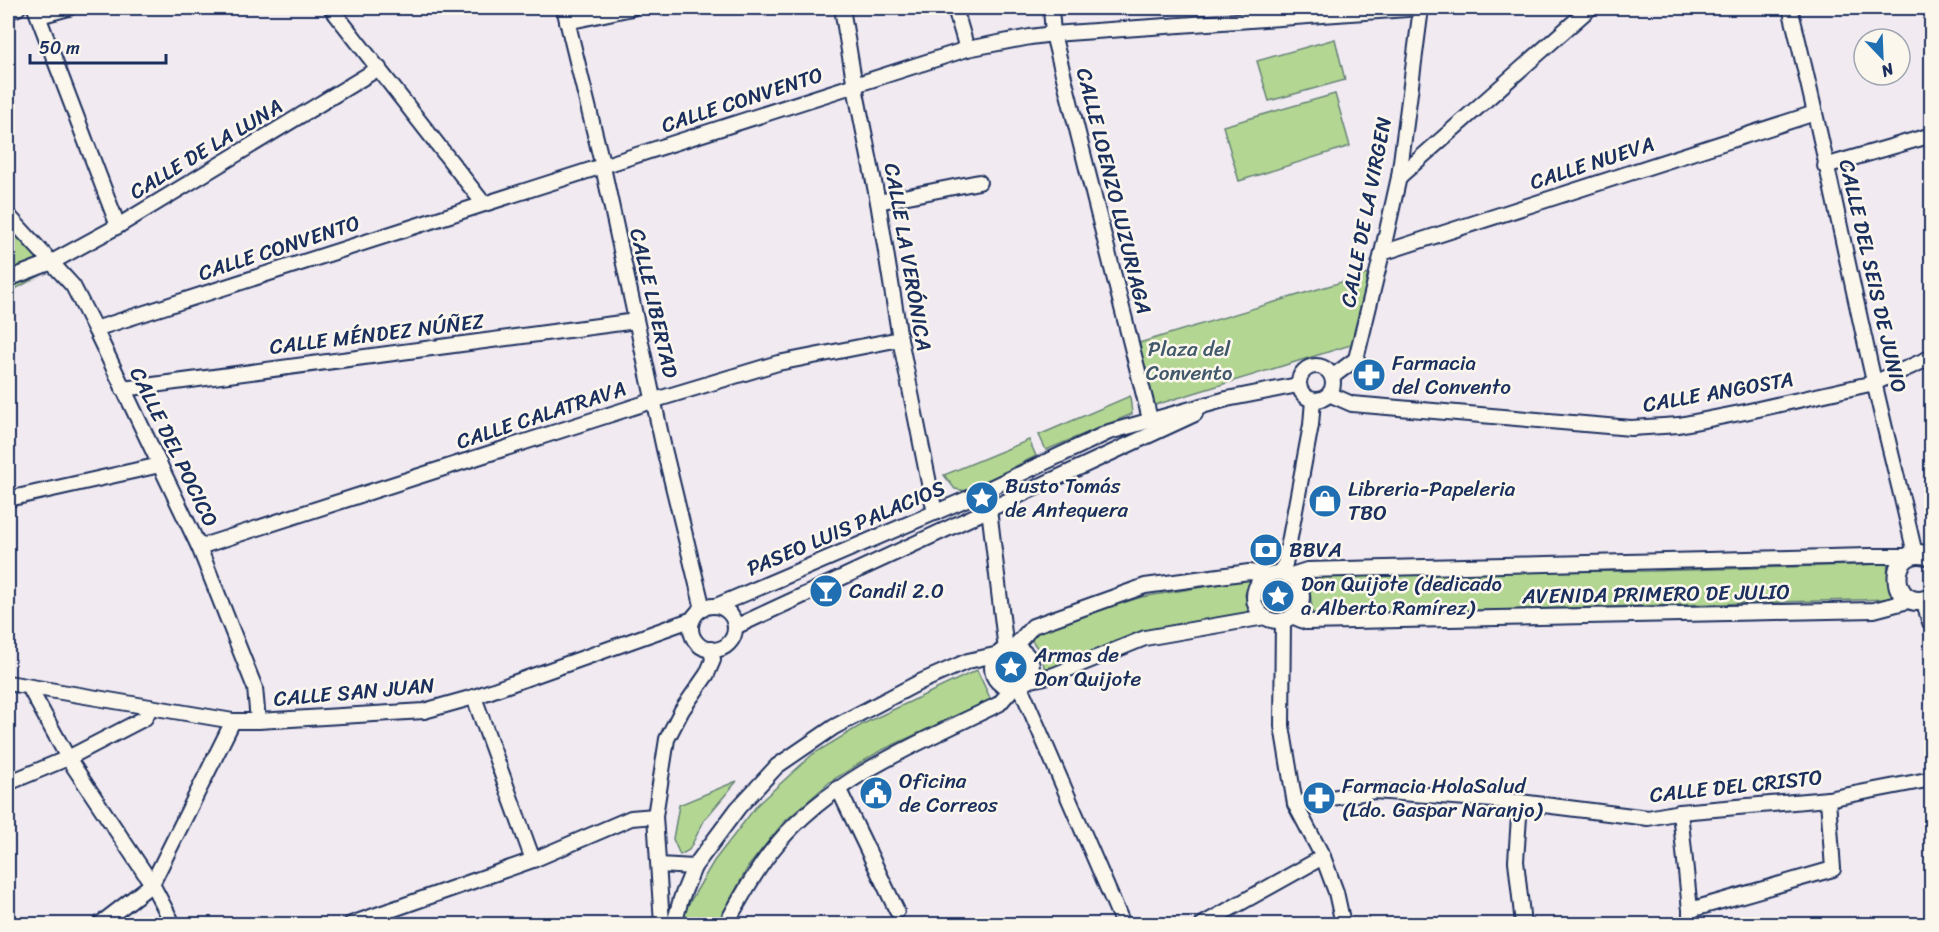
<svg xmlns="http://www.w3.org/2000/svg" width="1939" height="932" font-family="Sriracha,sans-serif">
  <style>
    .green { fill: #b3d792; stroke: #678378; stroke-width: 1.5 }
    .lines { fill: none; stroke-linecap: round; stroke-linejoin: round }
    .minor-casing { stroke: #1b2f5e; stroke-width: 18 }
    .tertiary-casing { stroke: #1b2f5e; stroke-width: 22 }
    .minor { stroke: #fbf7ec; stroke-width: 14 }
    .tertiary { stroke: #fbf7ec; stroke-width: 18 }
    .labels { text-anchor: middle; stroke-width: 5; stroke-linejoin: round; paint-order: stroke }
    .street-label { font-size: 21px; fill: #1b2f5e; stroke: #fbf7ec }
    .park-label { font-size: 21px; fill: #41596b; stroke: #fbf7ec }
    .poi-label { font-size: 21px; fill: #1b2f5e; stroke: #fbf7ec; text-anchor: start }
  </style>
  <rect width="100%" height="100%" fill="#f1eaf1"/>
  <filter id="ink" filterUnits="userSpaceOnUse"><feTurbulence type="fractalNoise" baseFrequency=".0167" numOctaves="2"/><feDisplacementMap in="SourceGraphic" scale="12" xChannelSelector="R" yChannelSelector="G"/><feConvolveMatrix kernelMatrix="1 2 1 2 8 2 1 2 1" color-interpolation-filters="sRGB"/></filter>
  <g filter="url(#ink)">
    <g class="green">
      <path d="M1335 39 1345 80 1269 101 1257 61Z"/>
      <path d="M1335 94 1350 146 1239 181 1223 126Z"/>
      <path d="M8 227 50 270 8 293Z"/>
      <path d="M1368 274 1354 344 1155 405 1139 343Z"/>
      <path d="M1130 396 1132 414 1046 450 1039 435Z"/>
      <path d="M1029 440 1036 456 966 491 955 489 944 475Z"/>
      <path d="M1887 564 1892 599 1313 615 1308 577 1478 572 1653 571Z"/>
      <path d="M1251 579 1245 595 1252 616 1197 624 1050 672 1044 667 1042 654 1032 641 1034 634 1092 612 1142 597Z"/>
      <path d="M977 670 991 700 880 751 831 781 783 823 748 867 717 924H699L682 915 714 861 758 804 813 754 863 724Z"/>
      <path d="M737 781 705 819 689 850 680 855 673 839 679 805Z"/>
    </g>
    <g class="lines">
      <g class="minor-casing">
        <g id="minor">
          <path d="M35 8 118 226"/>
          <path d="M331 8 484 204"/>
          <path d="M564 8 603 167 664 449 703 609"/>
          <path d="M842 8 855 87 878 202 900 339 935 513"/>
          <path d="M955 8 967 49"/>
          <path d="M1051 8 1053 34 1150 419"/>
          <path d="M1790 8C1818 118 1840 230 1865 341 1880 412 1899 483 1915 554"/>
          <path d="M8 12 18 8"/>
          <path d="M39 16 69 8"/>
          <path d="M567 22 632 8"/>
          <path d="M1825 166 1932 135"/>
          <path d="M1399 177 1590 8"/>
          <path d="M878 202 979 182"/>
          <path d="M8 215 73 286 95 329 199 547 255 688 258 721"/>
          <path d="M1382 253 1815 113"/>
          <path d="M8 279 52 262 118 226 379 68"/>
          <path d="M95 329 967 49 1030 37 1053 34 1421 8"/>
          <circle cx="1316" cy="383" r="17"/>
          <path d="M1332 377 1356 359 1382 253 1399 177 1421 8"/>
          <path d="M123 389 636 321"/>
          <path d="M1329 394 1352 404 1631 428 1679 425 1745 412 1874 383 1932 357"/>
          <path d="M8 499 160 465"/>
          <path d="M989 509 1006 650"/>
          <path d="M199 547 655 400 778 363 900 339"/>
          <path d="M1279 573 1285 564 1311 425 1313 400"/>
          <circle cx="1278" cy="597" r="24"/>
          <path d="M1288 576 1307 570 1868 556H1910"/>
          <path d="M716 606 969 498 1109 432 1227 399 1298 385"/>
          <circle cx="713" cy="628" r="22"/>
          <path d="M1292 616 1306 622 1874 610 1912 600"/>
          <path d="M1283 620 1282 726 1295 804 1323 857 1336 892 1343 924"/>
          <path d="M735 627 1195 414"/>
          <path d="M1013 648 1033 626 1145 586 1249 572 1269 575"/>
          <circle cx="1012" cy="668" r="20"/>
          <path d="M1027 681 1054 675 1145 638 1265 617"/>
          <path d="M8 683 233 721H258L424 711 474 697 693 619"/>
          <path d="M1020 686 1123 924"/>
          <path d="M29 687 68 758 152 884 173 924"/>
          <path d="M474 697 533 860"/>
          <path d="M8 783 68 758 145 718 150 708"/>
          <path d="M838 788 897 911"/>
          <path d="M1520 802 1516 861 1523 924"/>
          <path d="M1295 804 1374 791 1520 802 1648 818 1680 812 1828 799 1932 779"/>
          <path d="M1680 812 1690 910V924"/>
          <path d="M659 865 694 867"/>
          <path d="M1690 910 1833 869 1828 799"/>
          <path d="M100 924 152 884 233 721"/>
          <path d="M351 924 533 860 631 818 655 816"/>
          <path d="M662 924 655 816 667 739 682 710 707 674 713 660 711 649"/>
          <path d="M674 924 681 899 694 867 738 808 777 766 834 727 920 682 968 661 999 654"/>
          <path d="M726 924C742 896 757 868 778 843 833 777 923 741 999 704L1013 688"/>
          <path d="M1203 924 1323 857"/>
        </g>
      </g>
      <g class="tertiary-casing">
        <g id="tertiary">
          <path d="M1932 557C1886 538 1886 617 1932 598"/>
          <path d="M1925 600 1932 622"/>
        </g>
      </g>
      <use href="#minor" class="minor"/>
      <use href="#tertiary" class="tertiary"/>
    </g>
  </g>
  <defs>
    <g id="pharmacy-disc" transform="scale(1.725)"><circle r="9.5" fill="#1f6fb2" stroke="#fbf7ec"/><path d="M-2-6h4v4h4v4h-4v4h-4v-4h-4v-4h4Z" fill="#fff"/></g>
    <g id="sight-disc" transform="scale(1.725)"><circle r="9.5" fill="#1f6fb2" stroke="#fbf7ec"/><path d="M0-6L1.8-2.2L6-1.7L2.9 1.2L3.7 5.4L0 3.3L-3.7 5.4L-2.9 1.2L-6-1.7L-1.8-2.2Z" fill="#fff"/></g>
    <g id="shop-disc" transform="scale(1.725)"><circle r="9.5" fill="#1f6fb2" stroke="#fbf7ec"/><path d="M-5-2.5h2.3a2.7 3.5 0 0 1 5.4 0H5L5.5 6h-11ZM-1.5-2.5h3a1.5 2.3 0 0 0-3 0Z" fill="#fff"/></g>
    <g id="bank-disc" transform="scale(1.725)"><circle r="9.5" fill="#1f6fb2" stroke="#fbf7ec"/><path d="M-6-4H6V4H-6ZM0-2.3a2.3 2.3 0 1 0 0 4.6a2.3 2.3 0 1 0 0-4.6Z" fill="#fff"/></g>
    <g id="bar-disc" transform="scale(1.725)"><circle r="9.5" fill="#1f6fb2" stroke="#fbf7ec"/><path d="M-6-5H6L.8 .8V4.5H3.5V6h-7V4.5H-.8V.8Z" fill="#fff"/></g>
    <g id="civic-disc" transform="scale(1.725)"><circle r="9.5" fill="#1f6fb2" stroke="#fbf7ec"/><path d="M-.6-6.5H3V-4.5H.6V-3L4-1V1h2V6H-6V1h2V-1L-.6-3ZM-1.2 2.5V6h2.4V2.5Z" fill="#fff"/></g>
  </defs>
  <g fill-rule="evenodd">
    <use href="#pharmacy-disc" x="1369" y="375"/>
    <use href="#sight-disc" x="982" y="498"/>
    <use href="#shop-disc" x="1325" y="501"/>
    <use href="#bank-disc" x="1266" y="550"/>
    <use href="#bar-disc" x="826" y="591"/>
    <use href="#sight-disc" x="1278" y="596"/>
    <use href="#sight-disc" x="1011" y="667"/>
    <use href="#civic-disc" x="876" y="793"/>
    <use href="#pharmacy-disc" x="1319" y="798"/>
  </g>
  <g class="labels">
    <g class="street-label">
      <text transform="translate(742 100) rotate(-18)" y="7">CALLE CONVENTO</text>
      <text transform="translate(206 149) rotate(-31)" y="7">CALLE DE LA LUNA</text>
      <text transform="translate(1592 163) rotate(-18)" y="7">CALLE NUEVA</text>
      <text transform="translate(1114 191) rotate(76)" y="7">CALLE LOENZO LUZURIAGA</text>
      <text transform="translate(1366 212) rotate(-79)" y="7">CALLE DE LA VIRGEN</text>
      <text transform="translate(279 248) rotate(-18)" y="7">CALLE CONVENTO</text>
      <text transform="translate(908 257) rotate(80)" y="7">CALLE LA VERÓNICA</text>
      <text transform="translate(1873 276) rotate(77)" y="7">CALLE DEL SEIS DE JUNIO</text>
      <text transform="translate(654 303) rotate(77)" y="7">CALLE LIBERTAD</text>
      <text transform="translate(377 334) rotate(-7)" y="7">CALLE MÉNDEZ NÚÑEZ</text>
      <text transform="translate(1718 392) rotate(-10)" y="7">CALLE ANGOSTA</text>
      <text transform="translate(541 415) rotate(-18)" y="7">CALLE CALATRAVA</text>
      <text transform="translate(174 447) rotate(64)" y="7">CALLE DEL POCICO</text>
      <text transform="translate(846 528) rotate(-23)" y="7">PASEO LUIS PALACIOS</text>
      <text transform="translate(1656 594) rotate(-1)" y="7">AVENIDA PRIMERO DE JULIO</text>
      <text transform="translate(354 692) rotate(-5)" y="7">CALLE SAN JUAN</text>
      <text transform="translate(1736 786) rotate(-6)" y="7">CALLE DEL CRISTO</text>
    </g>
    <g class="park-label">
      <text x="1189" y="356">Plaza del<tspan x="1189" dy="24">Convento</tspan></text>
    </g>
    <g class="poi-label">
      <text x="1392" y="370">Farmacia<tspan x="1392" dy="24">del Convento</tspan></text>
      <text x="1005" y="493">Busto Tomás<tspan x="1005" dy="24">de Antequera</tspan></text>
      <text x="1348" y="496">Libreria-Papeleria<tspan x="1348" dy="24">TBO</tspan></text>
      <text x="1289" y="557">BBVA</text>
      <text x="1301" y="591">Don Quijote (dedicado<tspan x="1301" dy="24">a Alberto Ramírez)</tspan></text>
      <text x="849" y="598">Candil 2.0</text>
      <text x="1034" y="662">Armas de<tspan x="1034" dy="24">Don Quijote</tspan></text>
      <text x="899" y="788">Oficina<tspan x="899" dy="24">de Correos</tspan></text>
      <text x="1342" y="793">Farmacia HolaSalud<tspan x="1342" dy="24">(Ldo. Gaspar Naranjo)</tspan></text>
    </g>
  </g>
  <rect width="1939" height="932" fill="none" stroke="#fbf7ec" stroke-width="30"/>
  <rect x="15" y="15" width="1909" height="902" fill="none" stroke="#1b2f5e" stroke-width="2" filter="url(#ink)"/>
  <g transform="translate(1882 57) rotate(157)"><circle r="28" fill="#fbf7ec" stroke="#a1a7b3" stroke-width="1.5"/>
  <path d="M0-4.5L10 22L0 15L-10 22Z" fill="#1f6fb2"/>
  <text y="-9" font-size="16" font-weight="bold" text-anchor="middle" fill="#1b2f5e">N</text>
  </g>
  <path d="M30 54v9h136v-9" fill="none" stroke="#1b2f5e" stroke-width="3"/>
  <text x="39" y="54" font-size="18" fill="#1b2f5e" stroke="#fbf7ec" stroke-width="4.5" paint-order="stroke">50 m</text>
</svg>
